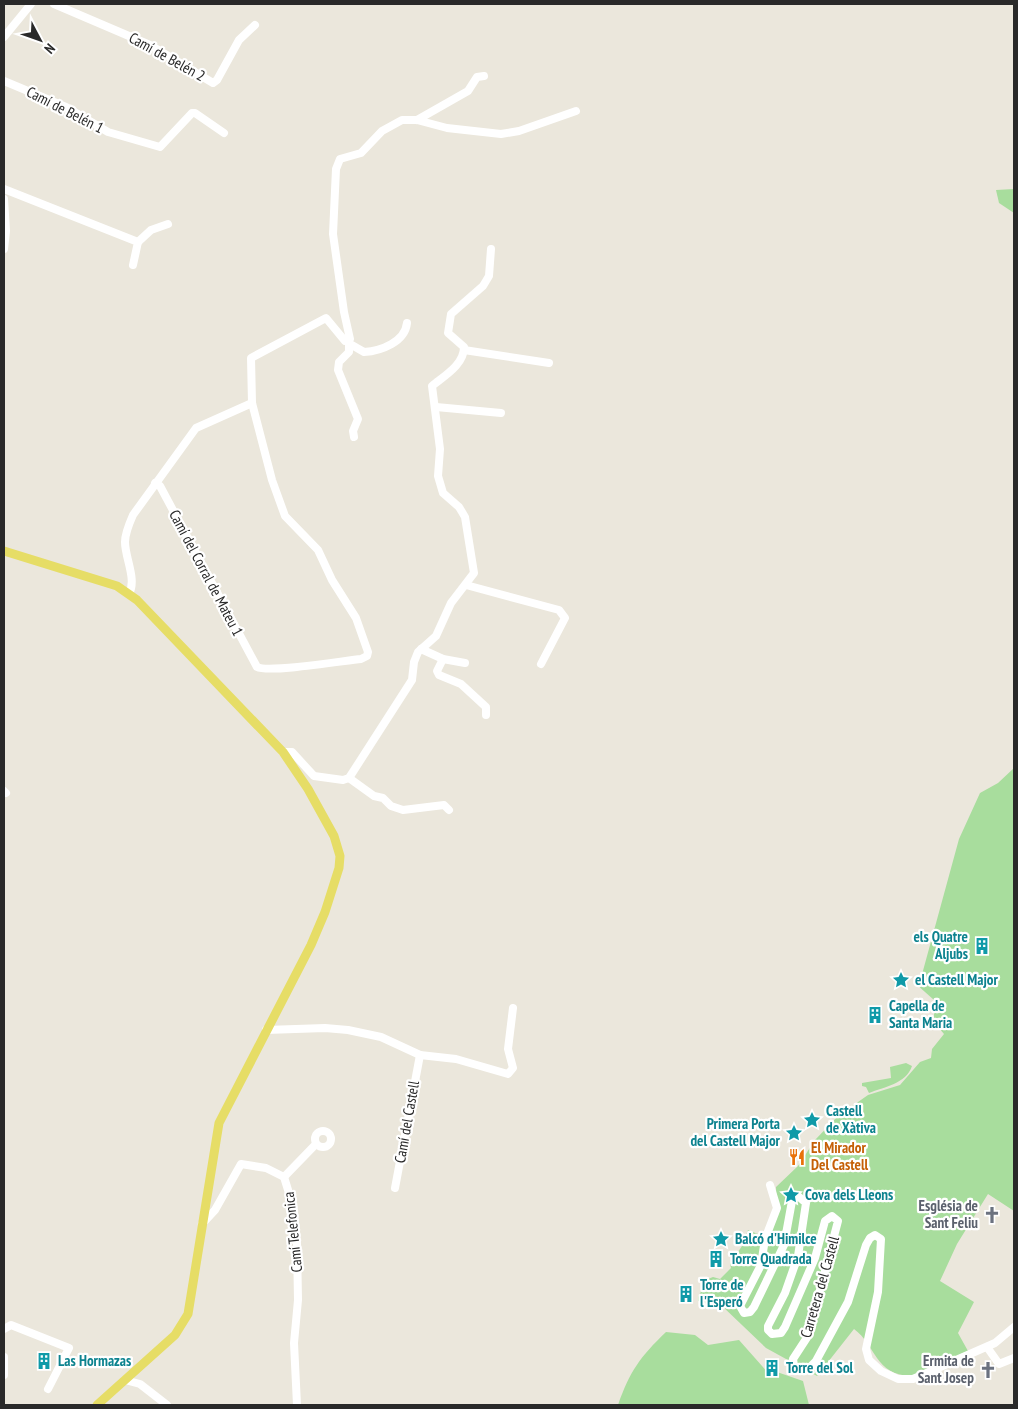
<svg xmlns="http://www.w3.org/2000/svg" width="1018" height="1409" font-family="'PT Sans Narrow',sans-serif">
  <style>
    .green { fill: #a8dd9d }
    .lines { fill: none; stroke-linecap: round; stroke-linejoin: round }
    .minor { stroke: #fff; stroke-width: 8 }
    .major { stroke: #e6dd66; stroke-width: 9 }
    .labels { text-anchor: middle; stroke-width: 4.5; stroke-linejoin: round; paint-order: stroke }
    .street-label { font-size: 15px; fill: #292929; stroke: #fff }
    .culture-label { font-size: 15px; font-weight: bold; fill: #0d838f; stroke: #fff; text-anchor: start }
    .food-label { font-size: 15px; font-weight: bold; fill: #c56008; stroke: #fff; text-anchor: start }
    .worship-label { font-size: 15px; font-weight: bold; fill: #5b616d; stroke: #fff; text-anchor: end }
  </style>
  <rect width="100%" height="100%" fill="#ebe7dc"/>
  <g class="green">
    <path d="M1014 189V213L999 203 996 190Z"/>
    <path d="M1014 768V1211L988 1194 957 1244 940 1281 974 1302 958 1333 968 1351 911 1376C875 1375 876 1345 854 1329L817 1376 766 1348 721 1305 698 1301V1297L708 1279 713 1277 720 1279 731 1268 730 1264 742 1246 748 1230 768 1238 777 1218 776 1187 798 1166 815 1140 838 1116 868 1095 900 1085 920 1062 931 1058 932 1049 944 1034 934 1022V1000L916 984 921 978 959 839 980 793 998 783Z"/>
    <path d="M906 1063 912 1066C906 1084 884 1087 869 1093L866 1087 862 1086V1083L891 1078 890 1067Z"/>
    <path d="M666 1332 695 1335 708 1345 739 1340 769 1374 777 1372 803 1381 809 1405H618C630 1371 640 1357 666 1332Z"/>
  </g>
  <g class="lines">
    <g class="minor">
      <path d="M54 4 150 45 213 83 217 80 239 40 255 25"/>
      <path d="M4 37 31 4"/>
      <path d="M4 81 66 107 108 132 160 147 192 113H195L224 133"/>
      <path d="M417 120 468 91 477 77 484 76"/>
      <path d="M4 189 138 242 133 265"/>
      <path d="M4 199 6 231 4 249"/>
      <path d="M138 242 151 230 168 224"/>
      <path d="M349 341V352L339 362 338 370 358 419 353 431 354 437"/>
      <path d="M350 344 364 352C381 351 405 342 407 323"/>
      <path d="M464 350 549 363"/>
      <path d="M436 407 501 413"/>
      <path d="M155 483 160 486 257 667C269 673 342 661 361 659L367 656 368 652 356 618 332 580 318 550 285 516 272 480 252 403 251 358 326 318 345 341 350 339 344 312 333 234 336 169 340 159 361 153 382 131 402 120H417L447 128 501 134 519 131 576 111"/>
      <path d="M466 585 559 610 565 618 541 664"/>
      <path d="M129 594C137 579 125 558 125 542 125 533 129 524 133 515L196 428 252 403"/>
      <path d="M421 649 443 659 465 663"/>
      <path d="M443 659 437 671 439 675 461 684 486 707V715"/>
      <path d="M283 752H292L314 776 343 780 349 778 412 680 414 662 418 652 436 636 451 603 474 573 465 517 459 507 443 493 438 476 440 449 432 386C444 376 464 365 464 347L448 333 451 314 483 286 489 276 491 249"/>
      <path d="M349 778 374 796 383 798 391 806 403 810 444 805 449 810"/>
      <path d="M4 791 6 793"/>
      <path d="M266 1030 325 1028 348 1030 381 1037 420 1055 456 1059 508 1074 513 1068 508 1049 513 1008"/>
      <circle cx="323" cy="1139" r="8"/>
      <path d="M284 1177 316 1144"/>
      <path d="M770 1185 777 1208 765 1239 761 1265 740 1306 744 1313 750 1312 754 1307 784 1245 792 1201 798 1196 806 1203 798 1256 785 1293 768 1326V1330L772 1334 781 1333 785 1327 815 1258 825 1221 832 1216 838 1221 808 1336 793 1359C793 1367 799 1372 807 1370L816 1361 848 1302 866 1245 870 1238 875 1235 881 1239 878 1292 866 1349 869 1360 881 1371 898 1379H913L995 1343 1014 1327"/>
      <path d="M395 1188 420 1055"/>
      <path d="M202 1224 215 1210 241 1164 266 1168 284 1177 293 1206 297 1244 298 1300 294 1343 297 1405"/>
      <path d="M4 1329 11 1325 69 1348 48 1389"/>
      <path d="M987 1347 999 1364 1014 1358"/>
      <path d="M4 1357V1375"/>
      <path d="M125 1380 140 1384 167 1405"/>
    </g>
    <path class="major" d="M4 551 117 586 137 600 283 752 308 789 334 836 340 856 339 868 325 912 311 945 219 1123 188 1314 175 1335 97 1405"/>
  </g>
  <defs>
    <g id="building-bare" transform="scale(1.35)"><path d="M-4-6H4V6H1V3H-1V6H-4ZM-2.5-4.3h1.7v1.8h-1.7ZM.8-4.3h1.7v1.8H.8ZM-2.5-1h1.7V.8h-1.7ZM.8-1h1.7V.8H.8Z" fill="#0f9aa8" stroke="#fff" stroke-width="2.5" paint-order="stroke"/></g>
    <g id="sight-bare" transform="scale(1.35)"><path d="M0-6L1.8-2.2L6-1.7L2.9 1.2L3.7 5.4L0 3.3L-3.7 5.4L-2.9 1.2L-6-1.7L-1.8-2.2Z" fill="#0f9aa8" stroke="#fff" stroke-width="2.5" paint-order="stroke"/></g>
    <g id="restaurant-bare" transform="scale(1.35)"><path d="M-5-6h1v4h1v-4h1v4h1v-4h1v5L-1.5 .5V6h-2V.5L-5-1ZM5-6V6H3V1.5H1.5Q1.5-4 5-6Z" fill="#e8710a" stroke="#fff" stroke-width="2.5" paint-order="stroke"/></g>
    <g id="church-bare" transform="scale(1.35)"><path d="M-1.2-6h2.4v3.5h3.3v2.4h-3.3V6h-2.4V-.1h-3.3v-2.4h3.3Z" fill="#6b7280" stroke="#fff" stroke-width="2.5" paint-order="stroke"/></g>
  </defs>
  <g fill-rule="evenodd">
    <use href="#building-bare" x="982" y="946"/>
    <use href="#sight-bare" x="901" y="980"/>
    <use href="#building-bare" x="875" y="1015"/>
    <use href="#sight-bare" x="812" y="1120"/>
    <use href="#sight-bare" x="794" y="1133"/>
    <use href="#restaurant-bare" x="797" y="1157"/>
    <use href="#sight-bare" x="791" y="1195"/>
    <use href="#church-bare" x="992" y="1215"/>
    <use href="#sight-bare" x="721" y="1239"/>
    <use href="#building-bare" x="716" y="1259"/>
    <use href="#building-bare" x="686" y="1294"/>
    <use href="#building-bare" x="44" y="1361"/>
    <use href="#building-bare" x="772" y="1368"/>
    <use href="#church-bare" x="988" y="1370"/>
  </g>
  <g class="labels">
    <g class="street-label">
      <text transform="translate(167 57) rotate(29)" y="5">Camí de Belén 2</text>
      <text transform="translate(65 110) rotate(27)" y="5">Camí de Belén 1</text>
      <text transform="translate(206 573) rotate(62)" y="5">Camí del Corral de Mateu 1</text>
      <text transform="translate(407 1122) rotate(-80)" y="5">Camí del Castell</text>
      <text transform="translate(293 1232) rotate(-96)" y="5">Camí Telefonica</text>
      <text transform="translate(820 1287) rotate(-74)" y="5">Carretera del Castell</text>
    </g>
    <g class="culture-label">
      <text x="968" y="942" text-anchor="end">els Quatre<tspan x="968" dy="17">Aljubs</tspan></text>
      <text x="915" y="985">el Castell Major</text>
      <text x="889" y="1011">Capella de<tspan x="889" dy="17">Santa Maria</tspan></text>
      <text x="826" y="1116">Castell<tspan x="826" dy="17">de Xàtiva</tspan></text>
      <text x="780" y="1129" text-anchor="end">Primera Porta<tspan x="780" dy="17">del Castell Major</tspan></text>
      <text x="805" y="1200">Cova dels Lleons</text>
      <text x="735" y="1244">Balcó d'Himilce</text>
      <text x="730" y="1264">Torre Quadrada</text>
      <text x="700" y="1290">Torre de<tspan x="700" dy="17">l'Esperó</tspan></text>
      <text x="58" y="1366">Las Hormazas</text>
      <text x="786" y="1373">Torre del Sol</text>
    </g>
    <g class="food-label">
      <text x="811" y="1153">El Mirador<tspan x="811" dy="17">Del Castell</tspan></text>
    </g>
    <g class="worship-label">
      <text x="978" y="1211">Església de<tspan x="978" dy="17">Sant Feliu</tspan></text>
      <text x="974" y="1366">Ermita de<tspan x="974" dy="17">Sant Josep</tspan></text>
    </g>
  </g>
  <rect width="1018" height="1409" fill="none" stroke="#292929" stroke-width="10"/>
  <g transform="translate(40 40) rotate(131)" stroke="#ffffff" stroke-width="4" paint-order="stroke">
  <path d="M0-4L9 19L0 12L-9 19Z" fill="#292929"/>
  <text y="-8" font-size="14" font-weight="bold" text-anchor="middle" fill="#292929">N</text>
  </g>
</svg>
